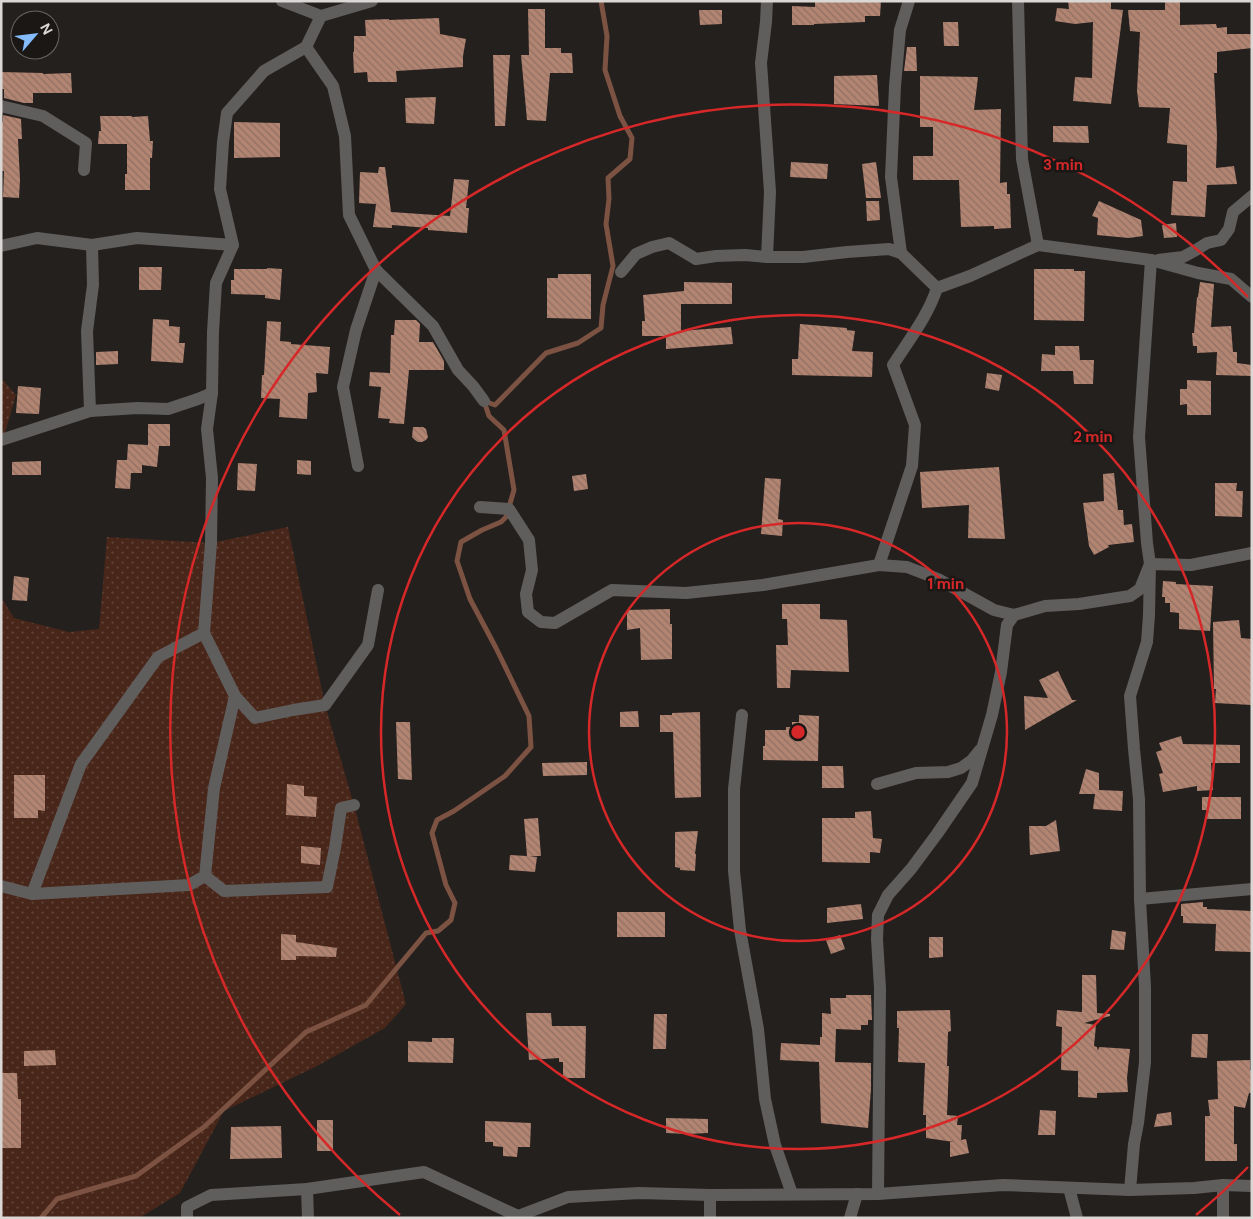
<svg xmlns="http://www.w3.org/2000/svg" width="1253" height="1219" font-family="'DM Sans',sans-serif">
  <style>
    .grass { fill: url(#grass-dots) }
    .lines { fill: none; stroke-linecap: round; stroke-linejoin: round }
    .stream { stroke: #7c5242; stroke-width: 5 }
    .building { fill: url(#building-back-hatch) }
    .minor { stroke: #605d5d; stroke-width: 12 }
    .ring { fill: none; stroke: #d62828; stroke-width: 2.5 }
    .centre { fill: #d62828; stroke: #1b1715; stroke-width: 2.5 }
    .ring-label { font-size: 15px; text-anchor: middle; font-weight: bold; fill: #d62828; stroke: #1b1715; stroke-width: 5; stroke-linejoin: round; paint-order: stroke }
  </style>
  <defs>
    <pattern id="grass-dots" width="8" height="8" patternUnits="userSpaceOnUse" patternTransform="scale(1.25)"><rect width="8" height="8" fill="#482619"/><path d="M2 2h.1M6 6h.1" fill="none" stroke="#62453a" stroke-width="1.8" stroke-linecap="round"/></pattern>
    <pattern id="building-back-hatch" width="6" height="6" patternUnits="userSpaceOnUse" patternTransform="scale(1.25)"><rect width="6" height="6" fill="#b28472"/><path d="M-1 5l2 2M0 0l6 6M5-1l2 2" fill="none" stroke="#907063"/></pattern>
  </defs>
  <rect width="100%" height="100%" fill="#24201e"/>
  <g class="grass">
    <path d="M1 378 16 395 1 447Z"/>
    <path d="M288 527 325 705 354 805 406 1004 385 1028 317 1066 224 1111 180 1193 139 1218H1V597L14 618 69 632 99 629 107 537 211 543Z"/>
  </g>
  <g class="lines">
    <path class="stream" d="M41 1218 57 1199 136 1176 204 1127 306 1032 366 1005 426 933 438 931 451 920 455 903 446 885 432 833 437 820 454 811 505 776 531 747 529 716 496 648 470 599 457 561 461 542 482 530 501 522 506 517 514 490 504 430 489 416 484 401 495 405 546 353 578 343 601 328 603 305 613 266 606 224 609 199 608 178 630 159 632 138 620 116 605 70 607 36 601 1"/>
  </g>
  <g class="building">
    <path d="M815 1H881L880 16H865V22L814 24V25H792V6L815 7Z"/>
    <path d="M1068 1H1111V9L1123 10 1111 104 1073 101 1075 77 1092 78 1093 22 1075 24 1055 21 1057 8 1069 9Z"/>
    <path d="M1165 1H1180V25L1216 24 1217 28 1227 27V34H1252V48L1217 52V73H1214L1217 136 1216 168 1234 166 1237 184 1207 185 1205 217 1171 215 1173 181 1187 182V145L1167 143 1170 108 1139 107 1137 91 1140 32 1130 31 1128 10H1165Z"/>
    <path d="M528 9H545V48H561V53H572L573 73H550L546 121 527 120 521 55H529Z"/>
    <path d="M699 10H722V24L700 25Z"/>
    <path d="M439 18 440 34 466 39 463 56V67L396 71 397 82H368L367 72 354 73 353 52H354V36H366L365 20 389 19V20Z"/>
    <path d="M943 22H958L959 46H944Z"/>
    <path d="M907 47H916L917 71H904Z"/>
    <path d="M493 55H510L505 126H495Z"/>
    <path d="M1 72 43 73V74L71 73 72 93H33V103H24L4 98V89H1Z"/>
    <path d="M877 75 879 106 834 104V76Z"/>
    <path d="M920 76 978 77 974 110 1001 109 1000 183 1007 182V194H1010L1011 228 994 229V226L961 227 959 180H913V156H933V127H920Z"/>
    <path d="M436 97 434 124 406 123 405 98Z"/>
    <path d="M3 115 21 119 22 139H18L20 180 19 198 3 197 4 171H1V122H3Z"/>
    <path d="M100 116H132V117L148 116 150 141H153L152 158H150V190H125V174H127V144H98L99 131H101Z"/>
    <path d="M234 122 280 123V157L234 158Z"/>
    <path d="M1053 126H1088L1089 143 1053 142Z"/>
    <path d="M791 162 828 164 827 179 790 177Z"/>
    <path d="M876 162 881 198H866L862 164Z"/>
    <path d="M379 167H385L391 212 450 216 454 179 469 180 466 208H469L467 233 428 230V228L392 225V228L373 227 376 204 359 203 360 172 378 173Z"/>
    <path d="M866 201H879L880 220 867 221Z"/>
    <path d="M1099 201 1141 220 1143 236 1129 238 1097 235 1098 218 1092 216Z"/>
    <path d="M1176 223 1177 237 1164 238 1162 225Z"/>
    <path d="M139 267H162L161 290H139Z"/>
    <path d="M267 268 282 269 280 300 265 298V295L231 294V280H234V269H267Z"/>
    <path d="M1034 269H1074V271H1085L1084 321 1034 320Z"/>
    <path d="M558 274H591V319L547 318V278H558Z"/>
    <path d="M684 282 732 283V304H681V331L731 327 733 344 666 349V336H642V321H645L643 295 684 291Z"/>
    <path d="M1200 282 1214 284 1211 327 1231 326 1233 352H1237V363L1252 365V376L1216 375 1217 352 1197 353V346H1193L1192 333H1194L1197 297H1198Z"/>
    <path d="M153 319 169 320V326L180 327 179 343H185L183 363 151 361Z"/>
    <path d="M395 320H416L420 324 419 342H433L444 361V370H409L404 424 389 423 390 419 378 418 381 387 369 386 370 372 390 373 391 335H394Z"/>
    <path d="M267 321 281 322 280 341 291 342V344L330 347 328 374 316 373 317 392 308 393 307 419 279 417 280 399 261 398 262 375H264Z"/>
    <path d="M800 324 847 328V330L855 331 852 351 873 352 872 377 792 375V359H798Z"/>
    <path d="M1055 346H1079L1080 360H1094L1093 384H1074L1073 371H1041L1042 354 1055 355Z"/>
    <path d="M118 351V364L96 365V352Z"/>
    <path d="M987 373 1002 375 999 391 985 388Z"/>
    <path d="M1187 380 1211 381V415H1187V404L1180 405V389H1187Z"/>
    <path d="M18 386 41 388 39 414 16 413Z"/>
    <path d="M148 424H170V446H159L157 467 142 465V473H131L130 489 115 488 117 460H127L128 444 148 445Z"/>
    <path d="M413 427H423L426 429 428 437 426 440 422 442H418L415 440 412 437Z"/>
    <path d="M297 460 311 461V475L297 474Z"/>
    <path d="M41 461V475H12V462Z"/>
    <path d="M238 463 257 464 255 491 237 490Z"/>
    <path d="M999 467 1005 539 968 538 969 505 922 508 920 472Z"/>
    <path d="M1114 473 1118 510H1123L1124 525 1132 524 1134 542 1108 545 1109 547 1094 555 1089 546 1083 503 1104 501 1103 474Z"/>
    <path d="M586 474 588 489 574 491 572 476Z"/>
    <path d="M765 478 781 479 778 519 783 520 782 536 761 534Z"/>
    <path d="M1215 483H1237L1236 491H1243L1242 517 1215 516Z"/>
    <path d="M14 576 29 578 27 601 12 600Z"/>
    <path d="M1163 581 1176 582V584L1213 586 1210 631 1179 629V613L1170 612V603H1165V597H1162Z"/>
    <path d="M782 604H820V619L847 620 849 672 791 670 790 688H777L776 645H788L787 619H782Z"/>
    <path d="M670 609V624H672V659L641 660 640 628 627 630V610Z"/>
    <path d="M1239 620 1241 638 1252 639V705L1215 703 1216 689H1214L1213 622Z"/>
    <path d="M1058 671 1072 700H1077L1025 730 1024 696 1048 698 1039 680Z"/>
    <path d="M638 711 639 727H620V712Z"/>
    <path d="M700 712 701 797 675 798 673 732H660V715H672V713Z"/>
    <path d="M799 715 819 716 818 761 763 760V746H765V730H786V727H792V722H799Z"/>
    <path d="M396 722H410L412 780 398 779Z"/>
    <path d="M1181 736 1183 744 1240 745V763H1211L1213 790 1197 791V786L1163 792 1159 774 1163 773 1156 752 1162 750 1159 743Z"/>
    <path d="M587 762V775L543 776 542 763Z"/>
    <path d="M822 766H843L844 788H822Z"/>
    <path d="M1086 769 1099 773V790L1123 791 1122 811 1093 809 1095 794H1079Z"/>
    <path d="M14 775H45V811L38 810V818H14Z"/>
    <path d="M287 784 304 786V796L317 797 316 817 286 815Z"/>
    <path d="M1202 797H1241V819H1206L1207 810H1202Z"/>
    <path d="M871 811 873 838 882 839 880 853 870 852V863L822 862V818H855V812Z"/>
    <path d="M538 818 541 856H529L537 857 535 872 509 870 510 855 527 856 524 819Z"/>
    <path d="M1056 820 1060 851 1030 855 1029 826H1046Z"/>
    <path d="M698 831 695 854H696L695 871 680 870V868L675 867V832Z"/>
    <path d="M301 846 321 848 320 865 301 863Z"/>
    <path d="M1203 902V907H1207V909L1252 911V952L1215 951 1216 924 1183 923V916H1181V904Z"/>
    <path d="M861 904 863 919 827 923V908Z"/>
    <rect x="617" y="912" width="48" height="25"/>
    <path d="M1112 930 1126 932 1124 950 1110 949Z"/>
    <path d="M281 934 296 935V942L337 948 336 957 296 956V960H281Z"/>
    <path d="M840 935 845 949 831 954 826 940Z"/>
    <path d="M929 937H943V957L929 958Z"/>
    <path d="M1082 975H1096L1097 1013 1110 1014V1016L1084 1023 1096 1025 1094 1046 1097 1047 1098 1051 1099 1047 1130 1049 1127 1078 1128 1092 1097 1093V1098L1078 1097V1071L1061 1070 1062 1027 1056 1026 1057 1010 1082 1012Z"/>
    <path d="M846 995H871L872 1020H868V1025H861V1030L836 1029 835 1062 871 1063V1089L868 1128 821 1123 819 1062 780 1060 781 1043 820 1045V1037H822V1013L831 1014 830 998H846Z"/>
    <path d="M950 1010 951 1031 948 1032 947 1066H949L947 1115 958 1116 957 1125H962L961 1140 966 1139 969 1153 950 1157V1142H954L926 1138V1115H923L925 1063 898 1062 899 1028H897V1011Z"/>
    <path d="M526 1013H551L552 1026H586L585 1078H563V1062H559V1058L529 1060Z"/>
    <path d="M654 1014H667L666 1049H653Z"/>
    <path d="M1192 1034H1208L1207 1058 1191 1057Z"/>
    <path d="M432 1038H454L453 1063 408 1062V1041L432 1042Z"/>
    <path d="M55 1050 56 1065 24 1066V1051Z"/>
    <path d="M1250 1060V1070H1252V1093H1249L1245 1108 1234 1106V1144H1237V1161H1205V1116H1210L1208 1100 1218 1099 1217 1061Z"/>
    <path d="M1 1073H17L18 1099H21V1148H1Z"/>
    <path d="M1040 1110 1056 1111 1055 1135H1038Z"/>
    <path d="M1171 1112 1172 1125 1154 1127 1157 1114Z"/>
    <path d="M666 1118 708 1119V1133L688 1134 666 1133Z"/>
    <rect x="317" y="1120" width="16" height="31"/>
    <path d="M485 1121 531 1123 530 1147H518L517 1157 503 1156V1147L493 1146V1142H485Z"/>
    <path d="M281 1126 282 1158 230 1159 231 1127Z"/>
  </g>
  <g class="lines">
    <g class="minor">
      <path d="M282 1 321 16 372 1"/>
      <path d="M1018 1 1022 159 1038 245"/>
      <path d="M306 47 333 86 345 136 349 215 376 270 356 330 343 387 358 466"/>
      <path d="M1 106 43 116 86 143 84 170"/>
      <path d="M1 246 37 238 92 245 137 238 233 245"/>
      <path d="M901 253 891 177 895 86 900 30 909 1"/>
      <path d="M767 257 770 192 761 63 766 22 767 1"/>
      <path d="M1158 260 1183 257 1196 250 1207 243 1221 240 1229 229 1233 212 1252 196"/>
      <path d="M376 270 433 326 458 370 473 386 484 401"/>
      <path d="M621 272 636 254 652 247 669 243 696 259 716 256 745 255 767 257H803L847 252 889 249 901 253 937 288 970 276 1038 245 1151 260 1198 273 1231 279 1252 297"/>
      <path d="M90 411 87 331 93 285 92 245"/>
      <path d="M1 440 90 411 138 408 168 409 198 399 212 393"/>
      <path d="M480 507 509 509 529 540 532 570 526 594 528 612 541 622 555 623 612 590 686 593 763 585 879 565 907 567 938 579 994 610 1014 615 1045 606 1079 604 1130 596 1140 589 1150 564 1191 565 1252 553"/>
      <path d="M879 565 912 466 915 425 893 365C909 340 928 316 937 288"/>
      <path d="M235 696 255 718 293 710 325 705 368 645 378 590"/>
      <path d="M742 715 734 789V871L740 930 758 1029 765 1099 775 1145 792 1194"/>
      <path d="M877 784 916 773 948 772 961 768 972 760 980 750"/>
      <path d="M205 876 224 891 327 887 335 848 341 808 354 805"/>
      <path d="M1 886 32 894 189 885 205 876 214 788 235 696 204 633 211 543 212 478 207 429 212 393 213 332 216 283 233 245 220 189 223 142 227 113 264 71 306 47 321 16"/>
      <path d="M32 894 81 764 158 657 204 633"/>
      <path d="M1140 899 1252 889"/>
      <path d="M1223 1185V1218"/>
      <path d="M1069 1188 1077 1218"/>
      <path d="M307 1189 308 1218"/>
      <path d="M1130 1190 1134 1144 1138 1123 1145 1062V987L1140 899 1139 799 1134 749 1130 696 1147 642 1149 615 1150 564 1147 543 1139 437 1151 260"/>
      <path d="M878 1194 880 988 877 939 878 915 888 895 911 869 937 834 972 783 992 715 1001 672 1007 625 1014 615"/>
      <path d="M187 1218V1207L211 1195 307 1189 424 1172 518 1216 568 1197 639 1193 710 1195 878 1194 1003 1185 1130 1190 1194 1188 1223 1185 1252 1186"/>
      <path d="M710 1218V1195"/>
      <path d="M850 1218 857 1194"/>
    </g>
  </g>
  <g class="ring">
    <circle cx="798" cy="732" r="209"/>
    <circle cx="798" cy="732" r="417"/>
    <path d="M1248 1167A626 626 0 0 1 1196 1215M400 1215A626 626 0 1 1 1248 297"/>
  </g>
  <circle cx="798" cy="732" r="8" class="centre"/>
  <g class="ring-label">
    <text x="1063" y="170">3 min</text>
    <text x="1093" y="442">2 min</text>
    <text x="946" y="589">1 min</text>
  </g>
  <rect width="1253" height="1219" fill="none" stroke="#dad7d5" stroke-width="5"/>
  <g transform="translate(35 35) rotate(62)"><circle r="24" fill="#1b1715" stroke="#676462"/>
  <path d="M0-4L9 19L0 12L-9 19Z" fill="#84bcfb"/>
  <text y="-8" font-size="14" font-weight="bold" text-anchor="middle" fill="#dad7d5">N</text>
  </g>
</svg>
